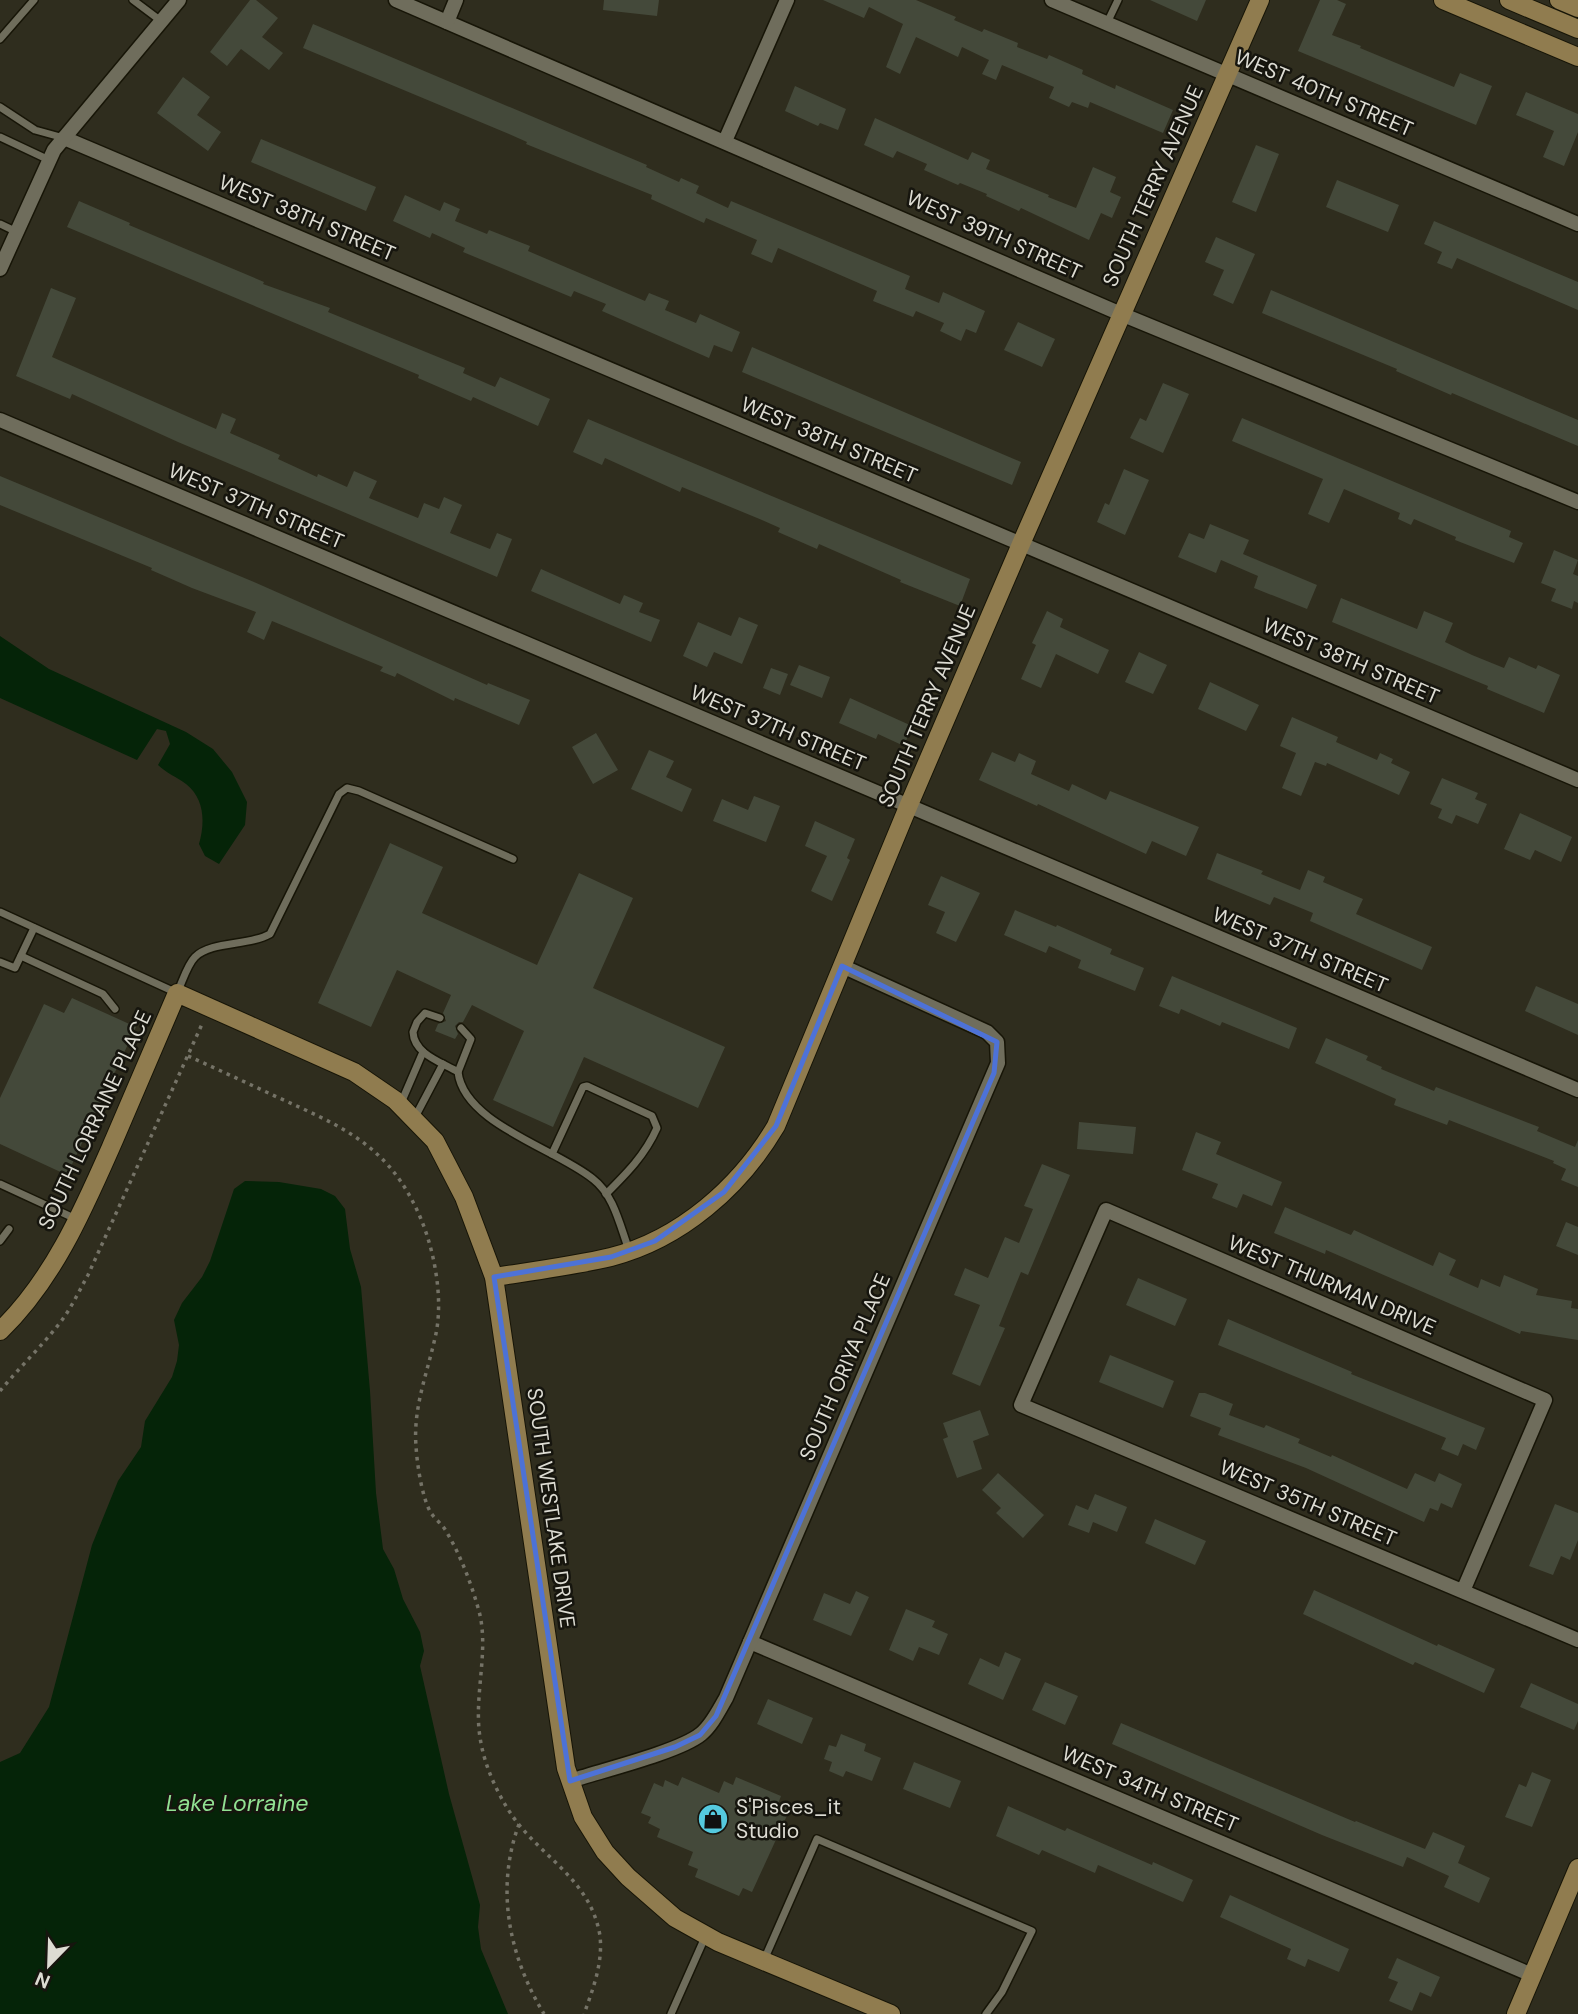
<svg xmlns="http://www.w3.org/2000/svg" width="1578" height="2014" font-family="'DM Sans',sans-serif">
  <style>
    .water { fill: #052408 }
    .building { fill: #44493a }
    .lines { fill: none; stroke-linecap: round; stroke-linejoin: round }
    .lane-casing { stroke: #171507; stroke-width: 10 }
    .street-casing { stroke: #171507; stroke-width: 17 }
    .secondary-casing { stroke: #171507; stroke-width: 20 }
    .path { stroke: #757367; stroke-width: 3.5; stroke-dasharray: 3.5 5; stroke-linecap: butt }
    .lane { stroke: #6f6d5c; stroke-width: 7 }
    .street { stroke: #6f6d5c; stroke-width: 14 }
    .secondary { stroke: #907c4f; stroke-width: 18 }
    .marked { fill: none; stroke: #4d72d7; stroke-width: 5; stroke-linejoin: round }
    .labels { text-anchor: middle; stroke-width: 5; stroke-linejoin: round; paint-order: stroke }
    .street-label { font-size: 21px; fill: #dddcd3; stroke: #16150e }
    .poi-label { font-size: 21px; fill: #dddcd3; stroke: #16150e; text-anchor: start }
    .water-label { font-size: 23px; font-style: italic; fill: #91e292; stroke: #16150e }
  </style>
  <rect width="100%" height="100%" fill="#2f2d1e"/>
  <g class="water">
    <path d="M0 636 49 669 186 732 213 749 232 772 247 802 245 825 219 864 205 856 199 844C205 823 205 799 186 784 177 777 166 773 158 765L170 744 166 731 157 729 137 760 0 698Z"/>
    <path d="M245 1181 279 1182 321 1189 335 1196 345 1209 350 1249 361 1287 370 1391 376 1493 383 1549 394 1569 403 1599 420 1632 424 1651 420 1666 449 1794 480 1905 478 1927 481 1949 508 2014H0V1762L20 1753 49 1707 92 1545 118 1481 141 1447 145 1421 172 1377 177 1361 179 1345 174 1320 182 1303 202 1277 210 1261 234 1189Z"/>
  </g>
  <g class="building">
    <path d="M250 0H256L278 18 262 37 283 53 269 70 241 49 227 66 210 52Z"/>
    <path d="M604 0H659L657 16 603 10Z"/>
    <path d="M823 0H916L956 17 954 20 982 32 984 29 1018 43 1017 47 1047 59 1049 55 1083 70 1082 74 1115 89 1116 85 1173 110 1163 133 1090 102 1088 108 1072 102 1069 107 1049 98 1054 87 1002 65 996 80 982 74 989 60 962 47 958 57 916 37 900 74 886 67 903 24 869 7 864 18Z"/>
    <path d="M1150 0H1206L1197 21Z"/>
    <path d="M1320 0H1337L1346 4 1332 35 1361 46 1360 48 1454 87 1460 73 1492 86 1476 125 1298 51Z"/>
    <path d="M313 24 647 165 646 167 679 182 681 178 699 186 696 193 728 208 731 201 910 276 905 289 939 303 943 292 985 311 976 333 966 329 961 341 940 331 944 323 916 311 913 317 873 301 877 291 778 248 772 263 751 254 757 240 706 218 704 223 651 199 652 195 526 144 527 142 509 134 303 48Z"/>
    <path d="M183 77 210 97 197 115 221 132 208 151 157 113Z"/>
    <path d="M795 86 846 109 838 130 820 123 818 126 785 111Z"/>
    <path d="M1526 92 1578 114V132L1564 166 1543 157 1554 131 1516 115Z"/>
    <path d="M875 118 968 160 972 152 990 160 986 169 1049 195 1048 197 1076 208 1093 167 1116 177 1110 192 1121 197 1112 218 1101 213 1089 240 1021 208 1019 211 986 196 987 194 960 183 958 185 924 170 927 164 897 151 893 158 864 145Z"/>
    <path d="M261 139 376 187 366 211 251 162Z"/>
    <path d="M1256 145 1279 154 1256 212 1232 202Z"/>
    <path d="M1337 180 1399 205 1388 232 1326 207Z"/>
    <path d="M405 195 440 211 444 202 460 209 455 221 487 234 489 230 530 246 528 251 645 301 649 293 669 301 665 310 696 323 700 314 740 332 732 352 714 345 709 358 602 311 606 304 574 291 571 297 463 252 465 248 432 233 430 238 393 221Z"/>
    <path d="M79 201 130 223 129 225 264 282 263 284 330 308 328 312 465 368 463 373 495 387 500 377 550 399 538 426 473 397 471 401 418 378 419 375 67 227Z"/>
    <path d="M1434 221 1578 282V310L1457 258 1452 269 1437 263 1442 252 1424 244Z"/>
    <path d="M1216 237 1255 254 1233 304 1213 295 1224 270 1205 262Z"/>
    <path d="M51 288 76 298 52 357 216 429 222 413 236 419 230 433 280 455 278 459 317 477 318 474 347 487 354 471 377 481 369 498 418 518 424 503 439 509 444 497 462 505 450 533 490 549 497 533 512 539 497 577 178 442 72 394 70 399 16 376Z"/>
    <path d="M1271 290 1578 420V446L1452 393 1451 395 1396 371 1397 369 1262 313Z"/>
    <path d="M1018 322 1055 339 1042 367 1004 350Z"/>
    <path d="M752 347 1021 462 1012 485 742 372Z"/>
    <path d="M1163 383 1189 394 1163 453 1130 438 1140 418 1146 421Z"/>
    <path d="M1242 418 1511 531 1509 537 1523 543 1514 563 1455 540 1456 537 1414 519 1411 525 1398 519 1400 513 1344 489 1329 523 1308 514 1323 479 1232 441Z"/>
    <path d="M588 419 970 579 960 606 900 582 901 580 819 544 817 549 778 532 780 528 762 520 682 487 680 492 605 458 602 465 573 452Z"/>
    <path d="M1124 469 1149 480 1125 535 1097 522 1105 503 1109 505Z"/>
    <path d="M0 476 254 582 487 685 488 683 530 700 519 725 455 698 454 701 397 673 395 677 380 671 383 667 272 621 264 640 247 632 256 612 192 588 151 570 152 568 0 505Z"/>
    <path d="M1210 524 1249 540 1243 554 1317 585 1307 609 1254 588 1258 576 1221 560 1216 573 1178 557 1189 533 1204 539Z"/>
    <path d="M1554 550 1578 560 1573 574 1578 576V603L1574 601 1572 609 1551 601 1556 589 1541 583Z"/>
    <path d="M541 569 620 604 624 595 643 603 639 612 660 620 651 642 531 591Z"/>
    <path d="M1341 598 1417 629 1424 611 1453 623 1445 642 1472 655 1504 668 1509 657 1536 669 1538 665 1560 675 1544 713 1487 689 1488 686 1332 622Z"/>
    <path d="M1047 611 1063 619 1060 627 1109 650 1098 674 1056 654 1041 688 1021 679 1036 645 1032 643Z"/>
    <path d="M739 617 758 625 742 664 714 652 707 667 683 656 698 622 731 636Z"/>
    <path d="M1139 652 1167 665 1153 694 1125 682Z"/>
    <path d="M799 665 830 677 822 698 790 685Z"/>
    <path d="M771 668 788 674 780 695 763 688Z"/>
    <path d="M1210 682 1259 705 1246 731 1198 709Z"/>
    <path d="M850 698 912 726 904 746 878 734 876 739 839 723Z"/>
    <path d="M1292 717 1338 737 1336 742 1377 760 1380 753 1393 759 1391 763 1410 772 1399 795 1327 763 1326 766 1315 762 1301 796 1282 788 1296 753 1280 746Z"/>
    <path d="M596 733 618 770 593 784 572 747Z"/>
    <path d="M649 750 674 761 666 777 692 789 682 812 631 789Z"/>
    <path d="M992 752 1015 762 1019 753 1036 761 1031 774 1069 791 1072 784 1106 800 1110 791 1199 827 1186 856 1152 841 1146 854 1038 804 1037 806 979 780Z"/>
    <path d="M1442 778 1478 793 1475 799 1487 804 1478 824 1456 815 1452 824 1438 818 1442 809 1430 804Z"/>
    <path d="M754 796 780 806 766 842 713 821 722 799 748 810Z"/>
    <path d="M1520 813 1572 837 1561 862 1535 850 1530 860 1504 849Z"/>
    <path d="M815 821 855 839 847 858 850 860 832 901 811 891 827 856 805 846Z"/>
    <path d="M390 843 443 867 422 913 537 965 579 873 633 898 593 988 725 1047 698 1108 584 1057 553 1127 493 1100 524 1031 472 1005 463 1022H459L455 1026 458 1034 455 1039 435 1031 438 1024 446 1021 443 1013 451 995 397 970 371 1027 318 1003Z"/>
    <path d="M1217 853 1263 871 1261 874 1300 890 1308 870 1325 877 1323 882 1363 899 1356 914 1432 947 1422 970 1310 921 1313 913 1274 897 1270 905 1207 879Z"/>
    <path d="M941 876 980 893 956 942 936 933 945 912 928 905Z"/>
    <path d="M1015 910 1056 927 1057 925 1112 949 1110 954 1144 968 1135 991 1078 968 1081 960 1049 946 1046 953 1004 935Z"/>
    <path d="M1172 976 1297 1028 1289 1049 1222 1022 1220 1026 1181 1009 1179 1014 1159 1006Z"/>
    <path d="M1536 986 1578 1004V1035L1525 1011Z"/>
    <path d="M72 998 136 1027 67 1175 0 1144V1098L44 1004 64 1013Z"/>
    <path d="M1326 1038 1368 1056 1366 1060 1382 1067 1381 1069 1434 1091 1436 1087 1539 1127 1537 1131 1575 1147 1578 1140V1187L1561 1180 1566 1169 1553 1163 1554 1161 1449 1120 1447 1125 1394 1105 1396 1099 1315 1063Z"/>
    <path d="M1079 1122 1136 1127 1133 1154 1077 1149Z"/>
    <path d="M1196 1132 1221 1142 1216 1154 1282 1182 1272 1206 1243 1194 1237 1208 1212 1198 1218 1184 1182 1170Z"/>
    <path d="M1042 1164 1070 1175 1028 1275 1021 1272 999 1326 1005 1328 980 1386 952 1374 980 1305 954 1295 965 1268 988 1278 1005 1237 1019 1243 1033 1209 1024 1206Z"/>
    <path d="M1285 1207 1351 1235 1354 1230 1433 1266 1439 1252 1456 1260 1449 1275 1478 1288 1481 1279 1500 1287 1504 1275 1538 1289 1536 1295 1572 1301 1571 1308 1578 1309V1340L1521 1331 1520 1334 1326 1250 1325 1254 1274 1233Z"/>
    <path d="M1566 1222 1578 1227V1255L1556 1246Z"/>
    <path d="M1138 1278 1187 1299 1175 1326 1126 1305Z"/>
    <path d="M1228 1319 1352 1372 1351 1374 1485 1428 1476 1450 1463 1444 1458 1456 1441 1449 1446 1438 1218 1345Z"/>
    <path d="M1110 1355 1174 1381 1163 1408 1099 1382Z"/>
    <path d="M1199 1393H1205L1233 1404 1229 1415 1264 1428 1266 1425 1300 1439 1298 1443 1331 1457 1332 1455 1407 1489 1415 1473 1435 1482 1439 1473 1462 1484 1452 1508 1441 1503 1438 1511 1430 1508 1424 1522 1306 1468 1218 1435 1221 1428 1190 1416Z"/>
    <path d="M980 1410 989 1435 973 1441 982 1469 957 1478 943 1439 948 1437 943 1423Z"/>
    <path d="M998 1473 1044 1515 1023 1538 996 1513 1001 1508 982 1490Z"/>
    <path d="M1095 1494 1127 1507 1117 1532 1093 1522 1089 1533 1068 1525 1076 1505 1088 1510Z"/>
    <path d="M1555 1504 1578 1513V1540L1570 1560 1561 1556 1553 1575 1529 1566Z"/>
    <path d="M1155 1519 1206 1541 1195 1565 1145 1543Z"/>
    <path d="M1314 1590 1437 1646 1438 1644 1495 1669 1484 1693 1415 1662 1413 1665 1303 1614Z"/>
    <path d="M856 1591 869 1597 851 1636 813 1620 824 1593 850 1604Z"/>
    <path d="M906 1609 935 1621 932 1627 948 1634 939 1655 919 1647 913 1661 889 1650Z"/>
    <path d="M1005 1652 1021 1659 1003 1700 968 1684 980 1658 999 1667Z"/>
    <path d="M1045 1682 1078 1696 1065 1725 1032 1710Z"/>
    <path d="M1531 1683 1578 1704V1721L1574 1730 1520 1707Z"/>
    <path d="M768 1699 813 1718 802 1744 757 1724Z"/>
    <path d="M1121 1723 1355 1822 1356 1821 1425 1849 1433 1832 1465 1846 1458 1863 1490 1878 1479 1903 1444 1887 1449 1876 1407 1857 1403 1867 1322 1835 1112 1744Z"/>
    <path d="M841 1734 866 1744 864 1751 881 1758 872 1781 846 1771 843 1777 829 1771 832 1762 824 1759 829 1745 836 1747Z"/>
    <path d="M914 1762 961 1781 950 1808 903 1789Z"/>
    <path d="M1532 1772 1551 1780 1532 1827 1505 1817 1519 1784 1526 1787Z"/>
    <path d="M682 1777 719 1793 724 1781 733 1785 736 1777 781 1796 778 1804 790 1809 752 1892 743 1888 739 1896 695 1877 698 1869 688 1865 693 1852 657 1837 660 1829 648 1823 651 1817 641 1813 654 1783 663 1787 665 1780 678 1786Z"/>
    <path d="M1008 1806 1065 1831 1067 1828 1152 1865 1153 1862 1193 1880 1183 1902 1098 1865 1095 1873 1042 1850 1039 1855 996 1836Z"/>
    <path d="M1230 1895 1349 1949 1339 1972 1308 1959 1305 1967 1287 1959 1291 1949 1220 1917Z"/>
    <path d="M1397 1958 1440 1977 1431 1997 1420 1992 1412 2011 1389 2001 1398 1982 1388 1978Z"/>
  </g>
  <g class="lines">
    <g class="lane-casing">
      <g id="lane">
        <path d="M133 0 161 21"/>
        <path d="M1107 23 1118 0"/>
        <path d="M0 39 34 0"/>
        <path d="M0 107 35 130 64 138"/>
        <path d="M0 137 49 160"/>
        <path d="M0 224 17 232"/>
        <path d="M0 912 177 993C182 983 187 965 195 957 211 941 249 946 270 934L339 794 347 788 359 791 513 859"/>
        <path d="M21 956 103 994 115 1009"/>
        <path d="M0 962 15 968 34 928"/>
        <path d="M440 1018 425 1013 417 1022 413 1032C414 1054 441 1062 458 1072 464 1124 557 1149 593 1179 614 1195 620 1226 629 1250"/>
        <path d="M458 1072 471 1039 461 1028"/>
        <path d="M401 1103 423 1052"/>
        <path d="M414 1119 443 1064"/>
        <path d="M552 1154 583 1087 587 1086 652 1116 657 1128C645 1155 627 1173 606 1194"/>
        <path d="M0 1184 76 1219"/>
        <path d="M0 1241 9 1229"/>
        <path d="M764 1960 817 1839 1032 1931 1002 1992 986 2014"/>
        <path d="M671 2014 706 1935"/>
      </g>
    </g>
    <g class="street-casing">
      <g id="street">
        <path d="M396 0 1121 314 1578 502"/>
        <path d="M1052 0 1578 224"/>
        <path d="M447 22 456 0"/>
        <path d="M64 138 1578 780"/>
        <path d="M725 141 787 0"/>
        <path d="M0 269 54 150 179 0"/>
        <path d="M0 420 1578 1090"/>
        <path d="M1463 1591 1545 1400 1106 1210 1021 1405 1578 1640"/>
        <path d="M750 1642 1532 1975"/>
        <path d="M570 1781C600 1771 679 1752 701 1734 712 1725 719 1710 726 1698L998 1063 997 1042 987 1032 842 966"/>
      </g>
    </g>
    <g class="secondary-casing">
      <g id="secondary">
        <path d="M1443 0 1578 57"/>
        <path d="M1509 0 1578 29"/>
        <path d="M1559 0 1578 8"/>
        <path d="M494 1277C533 1271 573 1266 611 1257 681 1239 740 1187 776 1126L908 807 1021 544 1260 0"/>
        <path d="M0 1331C54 1279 84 1208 114 1140 135 1091 156 1042 177 993L354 1072 395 1100 435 1141 464 1197 494 1277 566 1768 583 1817 605 1852 628 1877 675 1918 718 1942 891 2014"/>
        <path d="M1516 2014 1578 1868"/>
      </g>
    </g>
    <g class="path">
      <path d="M188 1056C217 1069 247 1083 277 1097 336 1124 383 1142 414 1204 433 1240 445 1298 435 1338 427 1374 413 1408 416 1446 417 1464 422 1498 431 1513 435 1519 442 1524 446 1531 461 1556 471 1583 479 1611 490 1653 472 1699 481 1743 486 1771 502 1804 520 1826 550 1862 592 1885 600 1936 603 1963 593 1989 584 2014"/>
      <path d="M0 1391C19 1368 41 1347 59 1324 71 1309 79 1291 88 1275L203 1022"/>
      <path d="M519 1824C495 1889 509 1956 544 2014"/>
    </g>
    <use href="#lane" class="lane"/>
    <use href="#street" class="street"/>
    <use href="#secondary" class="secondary"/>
  </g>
  <path class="marked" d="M842 966 997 1042 994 1073 716 1716 700 1735 675 1747 570 1781 494 1277 611 1257 655 1241 724 1192 776 1126Z"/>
  <defs>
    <g id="shop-disc" transform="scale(1.575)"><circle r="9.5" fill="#55cadf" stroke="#16150e"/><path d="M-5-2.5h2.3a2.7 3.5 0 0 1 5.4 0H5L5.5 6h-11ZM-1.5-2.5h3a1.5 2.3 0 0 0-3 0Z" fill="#111"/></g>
  </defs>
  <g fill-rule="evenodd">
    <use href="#shop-disc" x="713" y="1819"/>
  </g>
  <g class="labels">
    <g class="street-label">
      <text transform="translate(1324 93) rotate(23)" y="7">WEST 40TH STREET</text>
      <text transform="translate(1153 186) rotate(-66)" y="7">SOUTH TERRY AVENUE</text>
      <text transform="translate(307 218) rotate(23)" y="7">WEST 38TH STREET</text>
      <text transform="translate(994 235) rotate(24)" y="7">WEST 39TH STREET</text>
      <text transform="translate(829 440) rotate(23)" y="7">WEST 38TH STREET</text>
      <text transform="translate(256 506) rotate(23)" y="7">WEST 37TH STREET</text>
      <text transform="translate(1351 661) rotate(23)" y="7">WEST 38TH STREET</text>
      <text transform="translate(927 706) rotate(-67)" y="7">SOUTH TERRY AVENUE</text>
      <text transform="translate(778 728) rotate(23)" y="7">WEST 37TH STREET</text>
      <text transform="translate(1300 950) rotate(23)" y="7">WEST 37TH STREET</text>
      <text transform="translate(95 1120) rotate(-65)" y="7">SOUTH LORRAINE PLACE</text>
      <text transform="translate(1332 1285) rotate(23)" y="7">WEST THURMAN DRIVE</text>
      <text transform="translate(845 1367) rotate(-67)" y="7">SOUTH ORIYA PLACE</text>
      <text transform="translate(1308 1503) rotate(23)" y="7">WEST 35TH STREET</text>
      <text transform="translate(551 1508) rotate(82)" y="7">SOUTH WESTLAKE DRIVE</text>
      <text transform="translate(1150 1789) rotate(23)" y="7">WEST 34TH STREET</text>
    </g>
    <g class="poi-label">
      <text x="736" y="1814">S'Pisces_it<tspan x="736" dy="24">Studio</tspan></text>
    </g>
    <g class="water-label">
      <text x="237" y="1811">Lake Lorraine</text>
    </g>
  </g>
  <g transform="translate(49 1965) rotate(203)" stroke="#16150e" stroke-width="5" paint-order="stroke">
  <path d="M0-5L12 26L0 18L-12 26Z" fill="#dddcd3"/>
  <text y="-10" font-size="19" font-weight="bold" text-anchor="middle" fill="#dddcd3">N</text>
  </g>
</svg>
